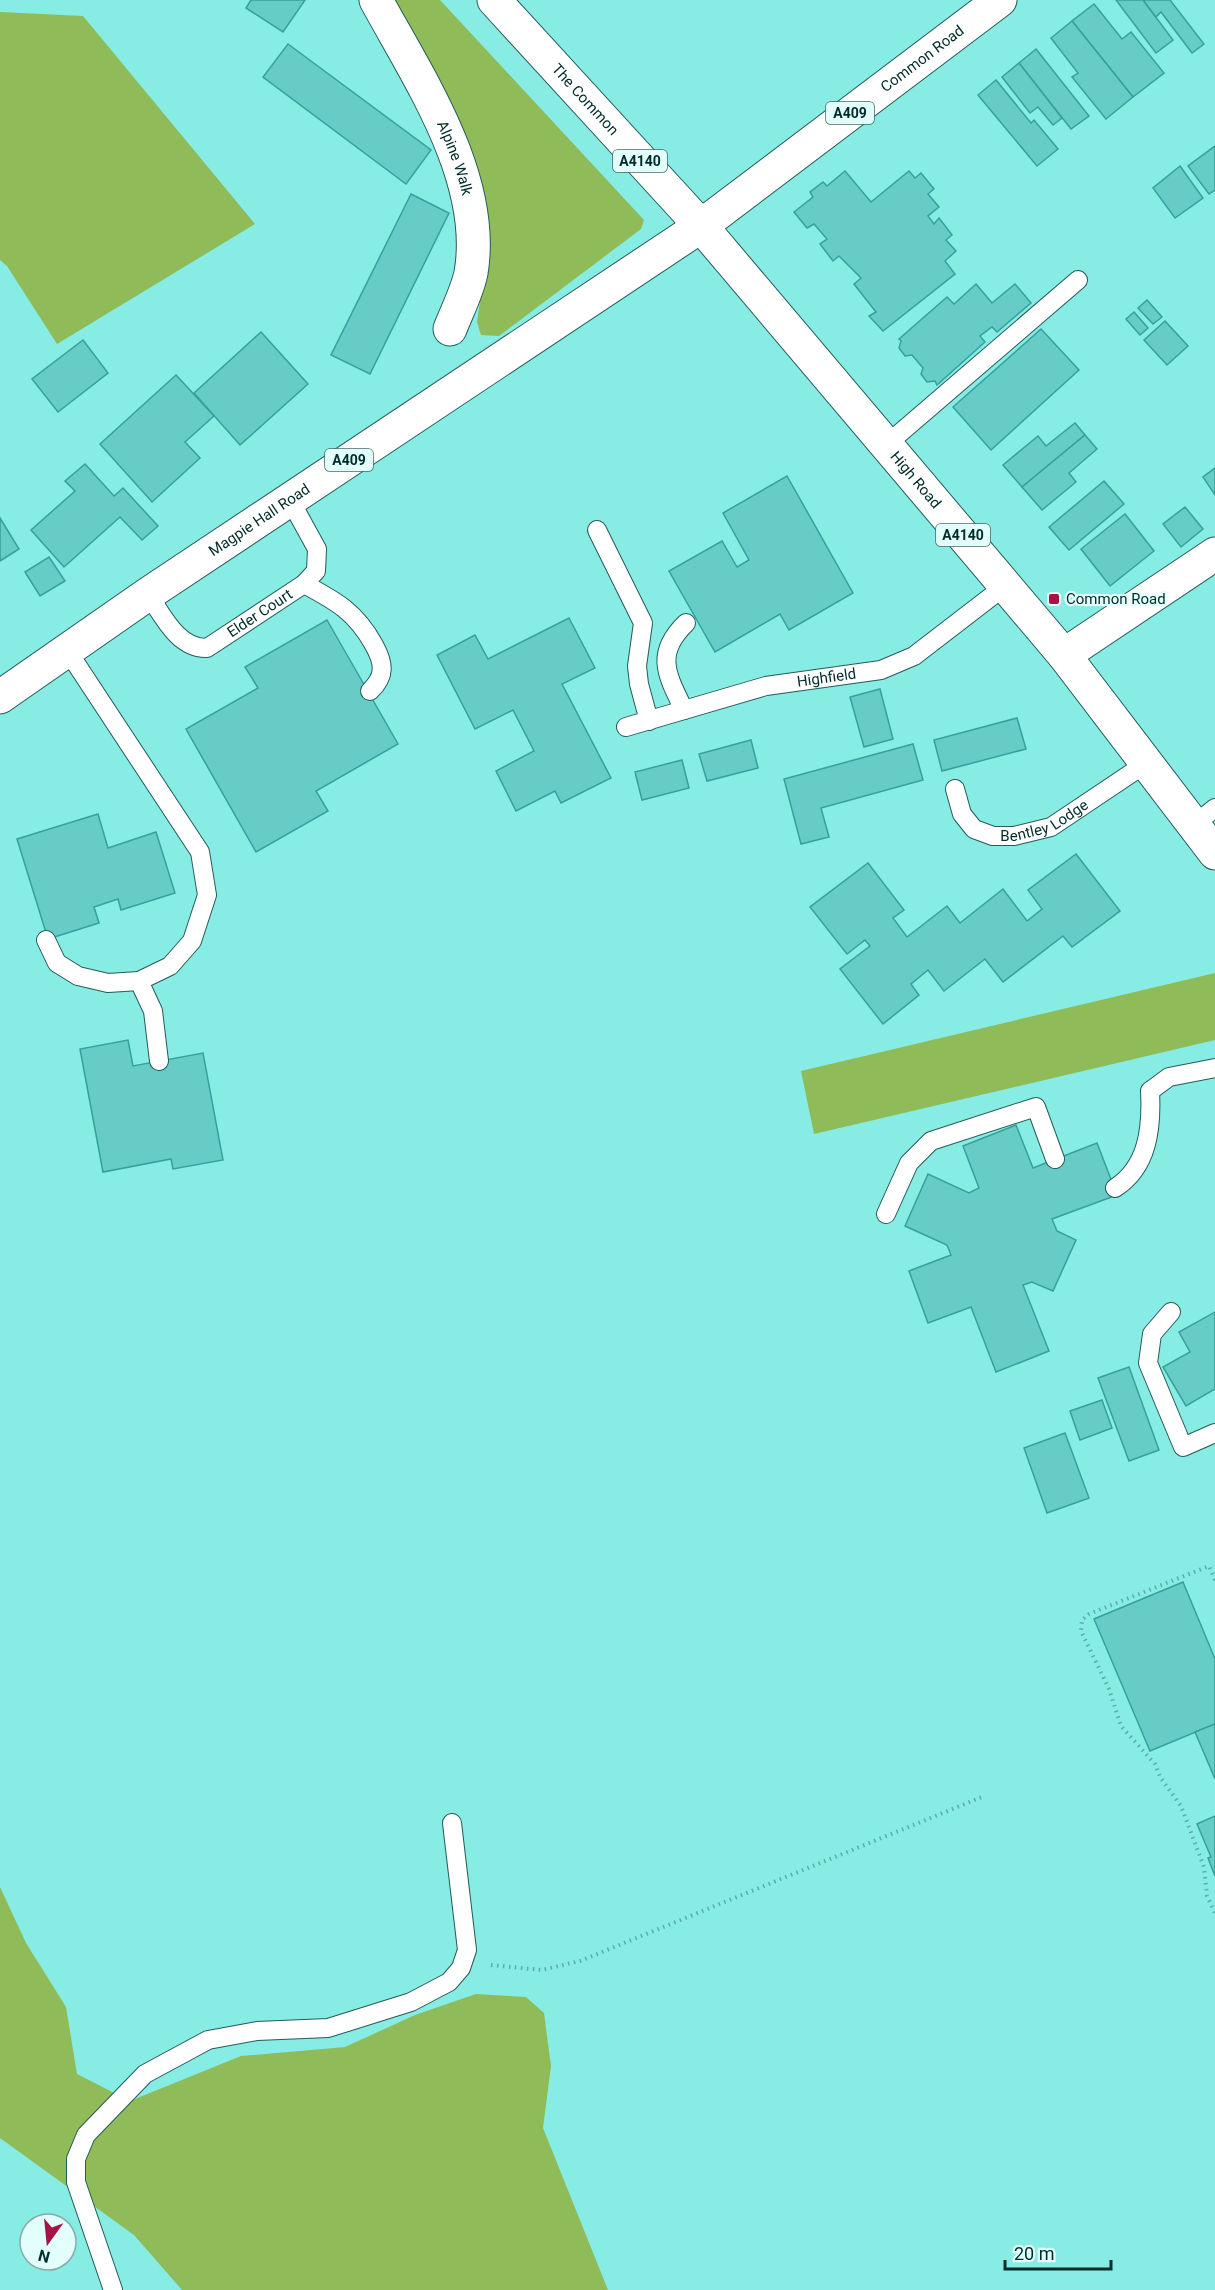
<svg xmlns="http://www.w3.org/2000/svg" width="1215" height="2290" font-family="Roboto,sans-serif">
  <style>
    .green { fill: #8fbc58 }
    .building { fill: #66ccc5; stroke: #36a19b; stroke-width: 1.5 }
    .lines { fill: none; stroke-linecap: round; stroke-linejoin: round }
    .service-casing { stroke: #255b58; stroke-width: 20 }
    .minor-casing { stroke: #255b58; stroke-width: 35 }
    .primary-casing { stroke: #255b58; stroke-width: 35 }
    .path { stroke: #5baea8; stroke-width: 4; stroke-dasharray: 1.5 4.5; stroke-linecap: butt }
    .service { stroke: #fff; stroke-width: 18 }
    .minor { stroke: #fff; stroke-width: 33 }
    .primary { stroke: #fff; stroke-width: 33 }
    .poi-dot { fill: #a81346; stroke: #e3fffc; stroke-width: 2 }
    .labels { text-anchor: middle; stroke-width: 4.5; stroke-linejoin: round; paint-order: stroke }
    .shield { fill: #e3fffc; stroke: #446b69; stroke-width: 1.5 }
    .shield-label { font-size: 14px; font-weight: bold; fill: #002c2a }
    .street-label { font-size: 15px; fill: #002c2a; stroke: #e3fffc }
    .poi-label { font-size: 15px; fill: #002c2a; stroke: #e3fffc; text-anchor: start }
  </style>
  <rect width="100%" height="100%" fill="#86ece4"/>
  <g class="green">
    <path d="M390 0H440L644 220 641 229 499 336 481 335 477 322 487 251Z"/>
    <path d="M0 12 83 16 255 224 57 344 7 266 0 260Z"/>
    <path d="M1215 973V1040L814 1134 801 1071Z"/>
    <path d="M0 1887 26 1943 66 2007 77 2074 130 2101 241 2056 345 2047 415 2015 476 1994 526 1997 544 2013 551 2066 543 2128 608 2290H182L134 2235 0 2138Z"/>
  </g>
  <g class="building">
    <path d="M251 0H305L283 32 246 8Z"/>
    <path d="M1116 0H1143L1173 40 1156 53Z"/>
    <path d="M1143 0H1170L1204 44 1192 53 1161 12 1156 17Z"/>
    <path d="M1094 4 1122 39 1131 32 1164 73 1133 97 1072 21Z"/>
    <path d="M1072 21 1133 97 1106 119 1072 77 1078 73 1051 38Z"/>
    <path d="M288 44 431 150 406 184 263 77Z"/>
    <path d="M1036 49 1089 116 1071 129 1019 63Z"/>
    <path d="M1019 63 1062 118 1053 125 1038 107 1030 113 1002 77Z"/>
    <path d="M996 80 1031 123 1034 120 1058 149 1037 166 978 95Z"/>
    <path d="M1215 146V190L1209 194 1188 166Z"/>
    <path d="M1180 166 1203 198 1175 218 1153 188Z"/>
    <path d="M845 171 871 202 909 171 915 178 921 173 934 189 928 194 939 207 928 216 934 224 939 218 952 235 946 240 956 251 945 261 955 274 883 331 869 316 876 312 854 284 861 278 839 256 833 261 820 244 827 239 814 224 807 228 794 212 813 197 810 192 823 182 827 186Z"/>
    <path d="M411 194 449 213 370 374 331 355Z"/>
    <path d="M976 284 992 303 1015 284 1031 303 997 332 992 327 980 336 985 342 937 385 935 381 927 382 921 374 923 368 912 355 905 356 899 348 901 341 899 339 947 297 954 304Z"/>
    <path d="M1147 300 1162 317 1153 324 1138 308Z"/>
    <path d="M1134 312 1148 328 1140 335 1126 319Z"/>
    <path d="M1165 321 1188 346 1167 365 1144 340Z"/>
    <path d="M1041 329 1079 370 991 450 953 407Z"/>
    <path d="M261 332 308 384 240 445 194 393Z"/>
    <path d="M83 340 108 373 58 412 32 379Z"/>
    <path d="M176 375 214 416 185 442 200 458 152 502 100 444Z"/>
    <path d="M1075 423 1085 435 1022 487 1003 465 1038 436 1046 446Z"/>
    <path d="M1085 435 1097 449 1069 473 1076 482 1042 510 1022 487Z"/>
    <path d="M85 464 114 496 123 488 158 526 142 540 120 517 64 567 31 530 75 491 65 481Z"/>
    <path d="M1215 468V495L1203 477Z"/>
    <path d="M787 476 853 593 789 630 780 614 715 652 669 571 722 541 737 567 749 560 723 513Z"/>
    <path d="M1104 481 1124 504 1069 550 1049 527Z"/>
    <path d="M1185 507 1203 529 1181 547 1163 524Z"/>
    <path d="M1125 514 1154 551 1110 586 1081 549Z"/>
    <path d="M0 518 19 549 0 561Z"/>
    <path d="M49 557 65 581 40 596 25 572Z"/>
    <path d="M569 618 595 668 562 684 611 778 561 803 555 791 516 811 496 771 534 751 513 710 475 729 437 655 475 635 488 659Z"/>
    <path d="M327 620 398 744 316 791 328 811 256 852 186 729 258 688 245 667Z"/>
    <path d="M880 689 893 739 864 747 850 697Z"/>
    <path d="M1017 718 1026 749 942 771 934 740Z"/>
    <path d="M751 740 758 768 707 781 699 754Z"/>
    <path d="M913 744 923 780 821 808 829 837 801 844 784 779Z"/>
    <path d="M682 760 689 788 642 800 635 772Z"/>
    <path d="M98 814 108 848 156 832 175 893 121 910 118 899 94 907 99 923 48 939 17 839Z"/>
    <path d="M1076 854 1120 911 1072 947 1063 936 1003 982 985 959 944 991 928 970 911 984 919 995 883 1024 840 969 870 946 865 940 847 954 810 907 868 863 904 910 893 918 907 937 947 906 960 923 1003 889 1027 921 1042 909 1028 890Z"/>
    <path d="M128 1040 133 1066 203 1053 223 1160 173 1169 171 1159 103 1172 80 1049Z"/>
    <path d="M1016 1125 1033 1168 1097 1143 1117 1195 1052 1219 1057 1231 1076 1240 1053 1291 1032 1282 1023 1285 1049 1351 996 1372 971 1307 928 1323 909 1271 951 1255 947 1245 905 1226 928 1174 969 1193 979 1188 963 1146Z"/>
    <path d="M1215 1312V1389L1186 1406 1163 1367 1190 1352 1179 1332Z"/>
    <path d="M1129 1367 1159 1450 1129 1461 1098 1378Z"/>
    <path d="M1102 1400 1112 1428 1080 1440 1070 1411Z"/>
    <path d="M1065 1433 1089 1498 1047 1513 1024 1448Z"/>
    <path d="M1183 1582 1215 1659V1724L1150 1751 1094 1619Z"/>
    <path d="M1215 1724V1779L1195 1732Z"/>
    <path d="M1215 1816V1876L1208 1858 1211 1857 1197 1824Z"/>
  </g>
  <g class="lines">
    <g class="service-casing">
      <g id="service">
        <path d="M886 445 1078 280"/>
        <path d="M597 530 643 623 637 666 639 684 649 721"/>
        <path d="M304 584C336 601 356 612 374 645 384 663 386 676 370 691"/>
        <path id="s1" d="M148 594C163 616 178 649 207 648L304 584 316 571 317 549 290 500"/>
        <path d="M684 710C667 675 654 654 686 623"/>
        <path id="s2" d="M626 727 766 686 881 670 914 656 1005 586"/>
        <path id="s3" d="M955 789 962 814 974 829 993 836H1014L1051 827 1148 762"/>
        <path d="M1194 825 1215 808"/>
        <path d="M46 940 57 963 78 976 108 983 139 981 170 966 192 941 207 895 200 852 67 650"/>
        <path d="M139 981 153 1011 159 1061"/>
        <path d="M1115 1188C1148 1167 1152 1128 1150 1091L1169 1077 1215 1068"/>
        <path d="M886 1214 909 1163 931 1141 1036 1107 1055 1159"/>
        <path d="M1171 1312 1152 1334 1148 1363 1183 1447 1215 1433"/>
        <path d="M113 2290 76 2182V2159L86 2135 145 2074 208 2040 257 2031 328 2028 411 2002 449 1982 461 1968 467 1950 452 1823"/>
      </g>
    </g>
    <g class="minor-casing">
      <g id="minor">
        <path id="s4" d="M376 0C419 79 487 179 471 273 467 292 457 311 450 329"/>
        <path d="M1064 655 1215 554"/>
      </g>
    </g>
    <g class="primary-casing">
      <g id="primary">
        <path id="s5" d="M494 0 701 226 1064 655 1215 853"/>
        <path id="s6" d="M0 697 148 594 701 226 1000 0"/>
      </g>
    </g>
    <g class="path">
      <path d="M1215 1580 1209 1566 1089 1614 1082 1620 1081 1631 1109 1689 1121 1726 1155 1764 1160 1777 1181 1806 1204 1867 1207 1896 1215 1913"/>
      <path d="M491 1965 542 1970 580 1961 982 1797"/>
    </g>
    <use href="#service" class="service"/>
    <use href="#minor" class="minor"/>
    <use href="#primary" class="primary"/>
  </g>
  <rect class="poi-dot" x="1048" y="593" width="12" height="12" rx="3"/>
  <g class="labels">
    <g class="shield">
      <rect x="826" y="102" width="48" height="22" rx="4.5"/>
      <rect x="613" y="150" width="54" height="22" rx="4.5"/>
      <rect x="325" y="449" width="48" height="22" rx="4.5"/>
      <rect x="936" y="524" width="54" height="22" rx="4.5"/>
    </g>
    <g class="shield-label">
      <text x="850" y="118">A409</text>
      <text x="640" y="166">A4140</text>
      <text x="349" y="465">A409</text>
      <text x="963" y="540">A4140</text>
    </g>
    <g class="street-label">
      <text dy="5" stroke="none"><textPath href="#s6" startOffset="1122">Common Road</textPath></text>
      <text dy="5" stroke="none"><textPath href="#s5" startOffset="135">The Common</textPath></text>
      <text dy="5" stroke="none"><textPath href="#s4" startOffset="177">Alpine Walk</textPath></text>
      <text dy="5" stroke="none"><textPath href="#s5" startOffset="639">High Road</textPath></text>
      <text dy="5" stroke="none"><textPath href="#s6" startOffset="314">Magpie Hall Road</textPath></text>
      <text dy="5" stroke="none"><textPath href="#s1" startOffset="147">Elder Court</textPath></text>
      <text dy="5" stroke="none"><textPath href="#s2" startOffset="207">Highfield</textPath></text>
      <text dy="5" stroke="none"><textPath href="#s3" startOffset="120">Bentley Lodge</textPath></text>
    </g>
    <g class="poi-label">
      <text x="1066" y="604">Common Road</text>
    </g>
  </g>
  <g transform="translate(48 2242) rotate(195)"><circle r="28" fill="#e3fffc" stroke="#88aba8" stroke-width="1.5"/>
  <path d="M0-4.5L10 22L0 15L-10 22Z" fill="#a81346"/>
  <text y="-9" font-size="16" font-weight="bold" text-anchor="middle" fill="#002c2a">N</text>
  </g>
  <path d="M1005 2260v9h106v-9" fill="none" stroke="#002c2a" stroke-width="3"/>
  <text x="1014" y="2260" font-size="18" fill="#002c2a" stroke="#e3fffc" stroke-width="4.5" paint-order="stroke">20 m</text>
</svg>
